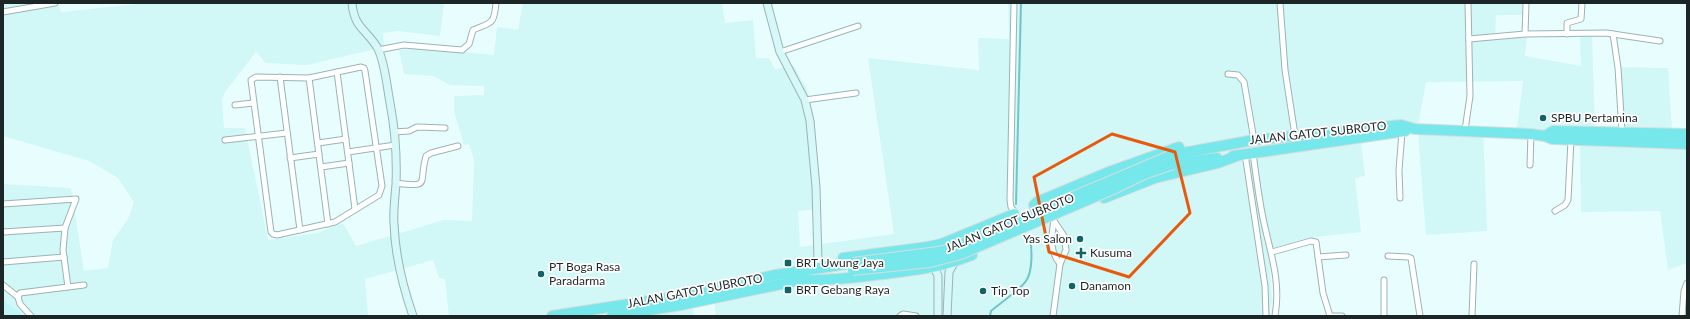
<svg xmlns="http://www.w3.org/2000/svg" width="1690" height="319" font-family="Lato,sans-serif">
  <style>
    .built { fill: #d1f7f7 }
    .green { fill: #c0f6f7 }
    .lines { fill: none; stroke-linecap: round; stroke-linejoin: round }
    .stream { stroke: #70c5c7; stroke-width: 2 }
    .street-casing { stroke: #9ab4b4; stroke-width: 7 }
    .secondary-casing { stroke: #9ab4b4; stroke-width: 9 }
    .highway-casing { stroke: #dbdcdc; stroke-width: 12 }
    .street { stroke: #fff; stroke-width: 5 }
    .secondary { stroke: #d6f8f9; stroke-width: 7 }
    .highway { stroke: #76e8ec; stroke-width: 10 }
    .highway-bridge-casing { stroke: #dbdcdc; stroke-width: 12; stroke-linecap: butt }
    .highway-bridge { stroke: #76e8ec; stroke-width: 10 }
    .marked { fill: none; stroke: #e8590c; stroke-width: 3; stroke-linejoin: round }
    .poi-dot { fill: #126365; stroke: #fff; stroke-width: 1.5 }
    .labels { text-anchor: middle; stroke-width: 3.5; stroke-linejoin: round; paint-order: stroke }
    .poi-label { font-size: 12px; fill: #1c2627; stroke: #fff; text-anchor: start }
    .street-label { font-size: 12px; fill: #1c2627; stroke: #fff }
  </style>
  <rect width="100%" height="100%" fill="#e8fefe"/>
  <path class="built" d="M3 3H58L61 12 147 3H444L440 36 399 31 383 33 384 47 307 65 266 63 256 52 225 92 222 100 224 128H245L268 240 317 233 343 223 356 246 444 220 472 221 474 160 469 144 464 145 454 111V96L484 95V86L450 85 433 76 404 74 399 50 422 48 494 55 497 27 518 30 523 3H722L725 23 753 20 756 58H769L775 69 794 66 807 89 814 117 819 209 798 211 800 247 894 234 868 58 979 70 978 38 1009 39 1008 3H1522V15H1496L1495 36 1527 38 1525 56 1581 66 1580 35H1592L1595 126 1620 127 1617 67 1668 68 1672 130H1687V263L1668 270 1660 211 1581 212 1580 140 1516 136 1523 81 1426 82 1418 126 1483 128 1487 231 1426 235 1418 134 1361 142 1365 176 1355 178 1361 232 1315 237 1269 249 1272 301 1269 316H929L900 314 899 316H716L714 303 693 306 694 316H449L445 279 439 278 433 260 365 279 368 316H25L3 300V184L71 188 84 271 108 268 113 240 128 219 134 202 118 178 89 161 3 136Z"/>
  <path class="green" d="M3 300 25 316H3Z"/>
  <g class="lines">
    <g class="stream">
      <path d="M1016 204 1021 3"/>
      <path d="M990 316 991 311C998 305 1022 288 1026 281 1033 271 1032 249 1030 238"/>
    </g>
    <g class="street-casing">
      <g id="street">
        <path d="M1014 3 1010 200 1011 207 1016 214"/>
        <path d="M1280 3 1285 70 1295 135"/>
        <path d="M3 12 55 3"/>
        <path d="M1525 34 1526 3"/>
        <path d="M1567 34V23L1581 19 1582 3"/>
        <path d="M1613 34 1618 68 1622 131"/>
        <path d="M1469 39 1525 34 1606 33 1660 41"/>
        <path d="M378 50 404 45 462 50 469 44 473 30C492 22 494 25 496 3"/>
        <path d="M780 52 858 26"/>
        <path d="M361 67 364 68 365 71 382 186 379 195 335 222 277 235 273 234 271 232 251 80 256 77 309 78Z"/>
        <path d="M337 72 355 209"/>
        <path d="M1228 74 1238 75 1244 82 1254 140"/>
        <path d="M280 77 300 230"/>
        <path d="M309 78 328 224"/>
        <path d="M805 100 856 93"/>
        <path d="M235 105 253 103"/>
        <path d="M1465 130 1470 96 1468 3"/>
        <path d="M394 132 409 131 417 127 445 128"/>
        <path d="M225 140 287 133"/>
        <path d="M318 143 346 139"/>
        <path d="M348 152 395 145"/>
        <path d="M1253 153C1256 176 1259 200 1264 223 1271 255 1281 282 1275 316"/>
        <path d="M1245 154 1265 286 1266 316"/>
        <path d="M290 158 319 154"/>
        <path d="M1530 165 1531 134"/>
        <path d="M321 167 349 163"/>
        <path d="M396 183C432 188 418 183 426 156L431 153 458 146"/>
        <path d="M1400 198 1399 170 1402 132"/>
        <path d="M3 204 76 199 65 228 63 250 68 287"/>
        <path d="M1555 211 1565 205 1568 200 1571 140"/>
        <path d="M1050 215 1064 236 1066 250 1060 264 1053 316"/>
        <path d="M1054 221C1051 238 1049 250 1060 264"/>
        <path d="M3 232 65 228"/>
        <path d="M1272 252 1311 241 1316 242 1323 293 1330 316"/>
        <path d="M1388 256 1408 257 1411 258 1420 316"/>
        <path d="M1318 257 1346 255"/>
        <path d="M3 262 64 257"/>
        <path d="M3 285 18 297"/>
        <path d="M31 316 20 304 18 297 20 293 84 285"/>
        <path d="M900 316 903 314 916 316"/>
        <path d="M1330 316H1342"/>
        <path d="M1384 316V280"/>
        <path d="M1472 316 1474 264"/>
        <path d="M1682 316 1684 291 1687 283"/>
      </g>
    </g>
    <g class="secondary-casing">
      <g id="secondary">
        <path d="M352 3C354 29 368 30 378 49 385 63 387 87 390 103 395 129 397 158 396 184 395 198 393 211 394 224 395 254 403 287 413 316"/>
        <path d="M767 3 780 52 805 100 810 121 816 187 818 261"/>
        <path d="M934 267 938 276V316"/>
        <path d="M947 316 949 272 955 261"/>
      </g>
    </g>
    <g class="highway-casing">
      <g id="highway">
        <path d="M1545 136 1553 131 1687 134"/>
        <path d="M1172 155 1254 140 1401 125 1415 129 1530 134 1545 136 1552 139 1687 144"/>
        <path d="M1233 156 1405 131"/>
        <path d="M1173 164 1217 158"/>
        <path d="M1104 198 1155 178 1218 163 1239 155"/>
        <path d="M1037 214 1034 205 1037 202 1106 173 1179 147"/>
        <path d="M843 258 927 247 941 244 1014 214"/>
        <path d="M801 280C826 281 850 278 875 275 910 271 939 268 972 255"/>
        <path d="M552 316 674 297 775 275 853 263"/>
        <path d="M612 316 681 305 806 279"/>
      </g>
    </g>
    <use href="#street" class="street"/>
    <use href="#secondary" class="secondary"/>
    <use href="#highway" class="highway"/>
    <g class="highway-bridge-casing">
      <g id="highway-bridge">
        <path d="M853 263 938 252 950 249 1172 155"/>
        <path d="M853 270 930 262 961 254 1111 190 1144 174 1173 164"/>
      </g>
    </g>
    <use href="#highway-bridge" class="highway-bridge"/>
  </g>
  <path class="marked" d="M1112 134 1175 152 1190 213 1129 277 1049 252 1034 177Z"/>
  <g class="poi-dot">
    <circle cx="1543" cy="118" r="4"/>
    <circle cx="1080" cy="239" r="4"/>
    <path d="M1079 247h4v4h4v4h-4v4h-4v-4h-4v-4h4z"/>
    <rect x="784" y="259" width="8" height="8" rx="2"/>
    <circle cx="541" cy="274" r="4"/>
    <circle cx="1072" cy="286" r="4"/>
    <rect x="784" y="286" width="8" height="8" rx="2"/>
    <circle cx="983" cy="291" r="4"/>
  </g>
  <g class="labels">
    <g class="poi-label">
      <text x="1551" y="122">SPBU Pertamina</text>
      <text x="1072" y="243" text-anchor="end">Yas Salon</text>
      <text x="1090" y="257">Kusuma</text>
      <text x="796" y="267">BRT Uwung Jaya</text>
      <text x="549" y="271">PT Boga Rasa<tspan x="549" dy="14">Paradarma</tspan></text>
      <text x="1080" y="290">Danamon</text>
      <text x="796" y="294">BRT Gebang Raya</text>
      <text x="991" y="295">Tip Top</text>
    </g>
    <g class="street-label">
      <text transform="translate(1318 133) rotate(-6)" y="4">JALAN GATOT SUBROTO</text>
      <text transform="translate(1010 223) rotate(-22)" y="4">JALAN GATOT SUBROTO</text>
      <text transform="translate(695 291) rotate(-11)" y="4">JALAN GATOT SUBROTO</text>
    </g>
  </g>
  <rect width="1690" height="319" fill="none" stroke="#1c2627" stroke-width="8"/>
</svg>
